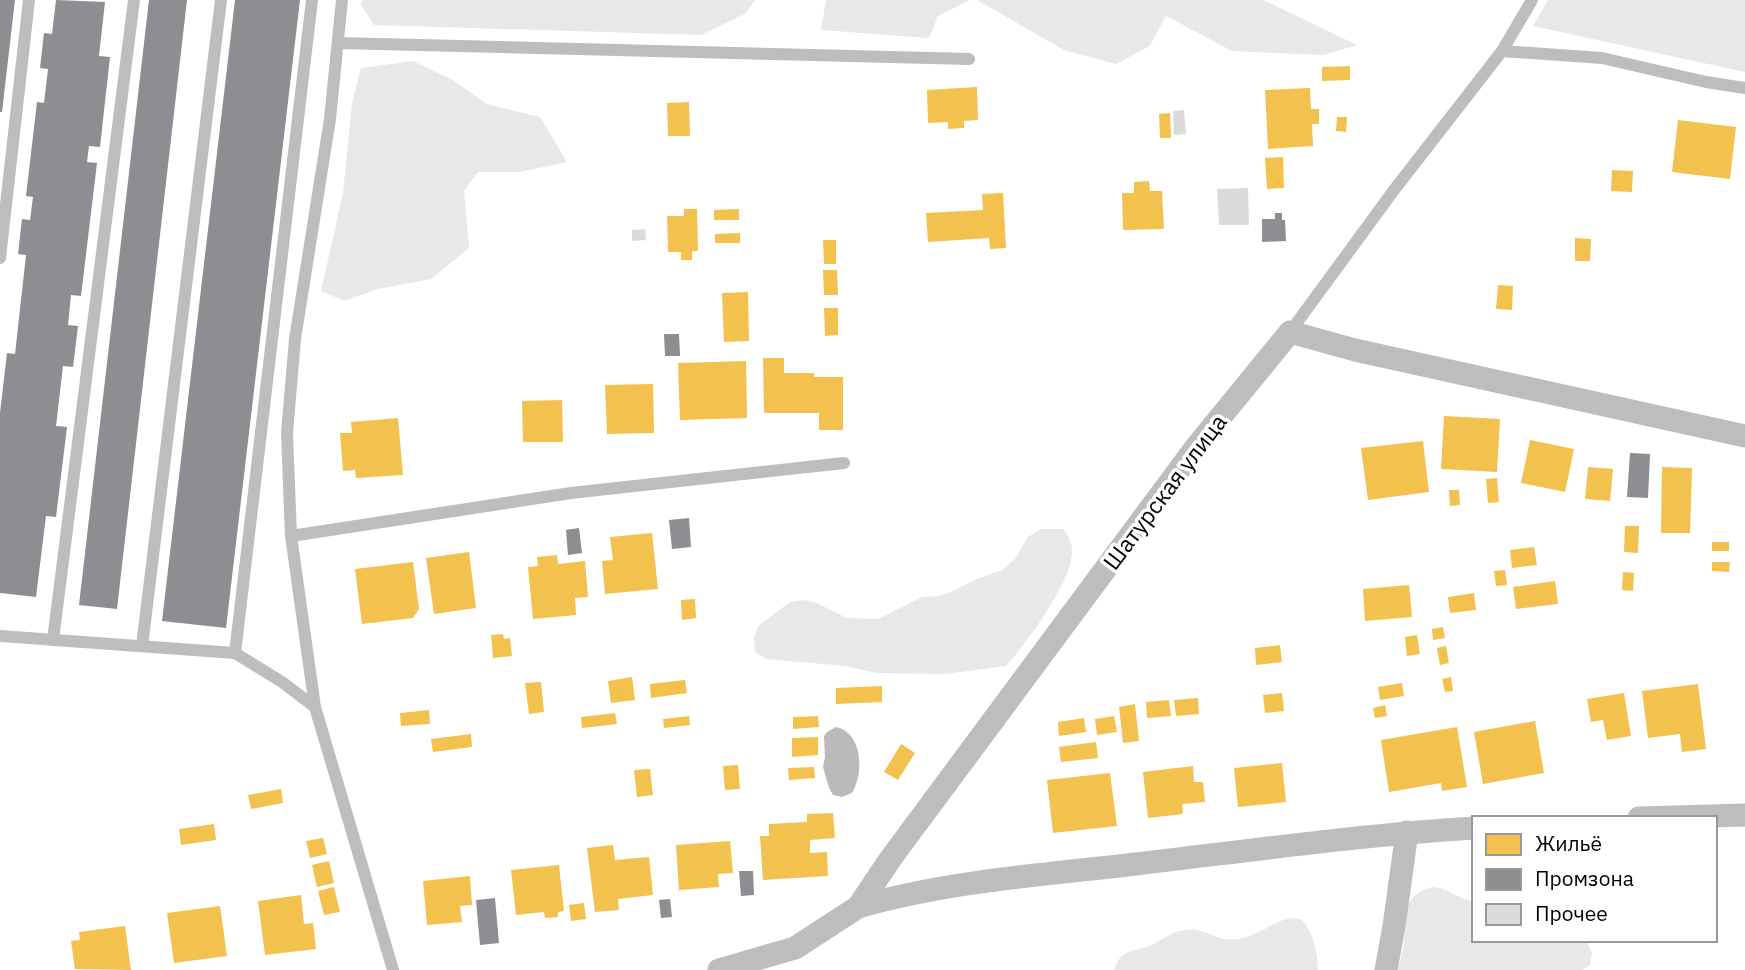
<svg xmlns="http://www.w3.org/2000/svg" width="1745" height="970" font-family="'IBM Plex Sans',sans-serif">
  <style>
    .green { fill: #e8e8e8 }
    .water { fill: #bababa }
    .homes { fill: #f2c14e }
    .industry { fill: #8d8d92 }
    .building { fill: #dbdbdb }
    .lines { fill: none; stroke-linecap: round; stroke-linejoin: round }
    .lane { stroke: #bdbdbd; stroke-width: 12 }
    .street { stroke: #bdbdbd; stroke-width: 23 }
    .labels { text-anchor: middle; stroke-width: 7; stroke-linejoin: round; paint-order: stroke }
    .street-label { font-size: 23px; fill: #000; stroke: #fff }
  </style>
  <rect width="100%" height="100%" fill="#fff"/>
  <g class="green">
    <path d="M363 0H755L745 14 701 35 374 25 361 5Z"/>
    <path d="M826 0H970L938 16 929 38 821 30Z"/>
    <path d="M977 0H1263L1357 45 1323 55 1232 51 1166 16 1150 46 1116 64 1064 50Z"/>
    <path d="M1548 0H1745V72L1533 26Z"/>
    <path d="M413 61 451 79 487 104 540 117 567 162 519 172H478L464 191 469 248 431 279 378 289 344 301 321 291 343 193 352 103 361 68Z"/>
    <path d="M1041 529H1064C1067 535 1072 542 1072 549 1074 580 1026 643 1006 666L946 674 876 673 846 666 766 659 755 652 754 638 758 626 790 602 803 600 817 603 847 618 878 619 922 597 938 596 951 592 977 579 1002 570 1015 559 1028 537Z"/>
    <path d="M1432 887C1448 887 1458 900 1474 901V940H1586L1592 953 1590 965 1583 970H1398C1400 961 1403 951 1404 942 1407 914 1400 897 1432 887Z"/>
    <path d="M1288 918 1301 919C1314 933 1317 951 1318 970H1114C1121 947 1135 953 1151 945 1166 938 1178 927 1196 930 1213 933 1219 942 1238 939 1255 937 1271 924 1288 918Z"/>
  </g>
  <path class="water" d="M836 727C863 733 864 773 852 793L842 797 833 795 829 788 823 767 825 757 824 736 827 732Z"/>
  <g class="homes">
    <path d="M1350 66V80L1322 81V67Z"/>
    <path d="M977 87 978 120 964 121V128L948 129V122L928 123 927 90Z"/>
    <path d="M1310 88 1311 109H1319V124H1312L1313 146 1268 149 1265 90Z"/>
    <path d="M689 102 690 136H668L667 103Z"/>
    <path d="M1170 113 1171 138H1160L1159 114Z"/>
    <path d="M1337 117H1347L1346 132 1336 131Z"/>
    <path d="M1678 120 1736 127 1730 179 1672 172Z"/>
    <path d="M1283 157 1284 188 1267 189 1265 158Z"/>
    <path d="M1612 170 1633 171 1632 192 1611 191Z"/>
    <path d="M1149 181 1150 191H1162L1164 229 1123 230 1122 193H1134V182Z"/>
    <path d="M1003 193 1006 248 990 249 989 238 928 242 926 213 983 210 982 194Z"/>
    <path d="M684 209H697L698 251H692V260H681V252H668L667 216H684Z"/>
    <path d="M739 209V220H714V210Z"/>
    <path d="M740 233V243H715V234Z"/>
    <path d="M1575 238 1591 239 1590 261H1575Z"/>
    <path d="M823 240H836V264H824Z"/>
    <path d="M823 270H837L838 295H824Z"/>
    <path d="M1498 285 1513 286 1512 310 1496 309Z"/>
    <path d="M748 292 749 341 724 342 722 293Z"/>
    <path d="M824 308H838V335L825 336Z"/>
    <path d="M763 358H784V373H814V377H843V430H819V413H764Z"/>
    <path d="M746 361 747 418 680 420 678 363Z"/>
    <path d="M653 384 654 433 607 434 605 385Z"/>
    <path d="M562 400 563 442H523L522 401Z"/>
    <path d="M1444 416 1500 419 1497 472 1441 469Z"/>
    <path d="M398 418 403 475 356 478 355 470 343 471 340 433H352L351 422Z"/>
    <path d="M1530 440 1574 449 1565 492 1521 483Z"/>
    <path d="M1423 441 1429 492 1368 500 1361 448Z"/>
    <path d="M1588 467 1613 469 1610 501 1585 499Z"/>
    <path d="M1662 467 1692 468 1690 533H1661Z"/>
    <path d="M1497 478 1499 502 1488 503 1486 479Z"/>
    <path d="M1449 490H1459L1460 505 1450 506Z"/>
    <path d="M1625 526H1639L1638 553 1624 552Z"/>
    <path d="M652 533 658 589 605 594 602 561 613 560 610 537Z"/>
    <rect x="1712" y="542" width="17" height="9"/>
    <path d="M1534 547 1537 565 1512 568 1510 550Z"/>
    <path d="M469 552 476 608 434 614 426 558Z"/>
    <path d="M557 555 558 564 585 561 588 597 575 598 576 615 533 619 528 567 538 566 537 557Z"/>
    <path d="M413 562 419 609 413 618 362 624 355 569Z"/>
    <path d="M1712 562H1730L1729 572 1712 571Z"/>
    <path d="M1505 570 1507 585 1496 586 1494 571Z"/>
    <path d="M1623 572 1634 573 1633 591 1622 590Z"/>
    <path d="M1555 581 1558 604 1516 609 1513 587Z"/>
    <path d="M1409 585 1412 617 1365 621 1363 589Z"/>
    <path d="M1474 593 1476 610 1450 613 1448 597Z"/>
    <path d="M695 599 696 618 682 620 681 600Z"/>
    <path d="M1443 627 1445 638 1433 640 1432 629Z"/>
    <path d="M503 634 504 639 510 638 512 656 493 658 491 635Z"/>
    <path d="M1417 635 1420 654 1407 656 1405 637Z"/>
    <path d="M1280 645 1282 662 1256 665 1255 648Z"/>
    <path d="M1446 646 1449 663 1440 665 1437 648Z"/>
    <path d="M632 677 635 700 611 703 608 681Z"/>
    <path d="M1451 677 1453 691 1445 692 1442 679Z"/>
    <path d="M685 680 687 693 651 698 650 684Z"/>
    <path d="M541 682 544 712 529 714 525 683Z"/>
    <path d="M1402 683 1404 696 1380 700 1378 687Z"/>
    <path d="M1698 684 1706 749 1682 752 1680 734 1648 738 1642 691Z"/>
    <path d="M882 686V702L836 704V688Z"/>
    <path d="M1282 693 1284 711 1265 713 1263 695Z"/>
    <path d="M1624 693 1631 736 1607 740 1603 720 1591 722 1587 699Z"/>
    <path d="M1198 698 1199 714 1176 716 1174 700Z"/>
    <path d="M1169 700 1171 716 1147 718 1146 702Z"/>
    <path d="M1135 704 1139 741 1123 743 1119 707Z"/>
    <path d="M1385 705 1387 716 1375 718 1373 708Z"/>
    <path d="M429 710 430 724 401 726 400 713Z"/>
    <path d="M615 713 617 724 582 728 581 717Z"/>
    <path d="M689 716 690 725 664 728 663 719Z"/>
    <path d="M818 716 819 727 793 729V717Z"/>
    <path d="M1114 716 1117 732 1097 735 1095 719Z"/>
    <path d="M1084 718 1086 732 1059 736 1058 722Z"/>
    <path d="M1535 721 1544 773 1483 784 1474 732Z"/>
    <path d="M1457 727 1467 787 1442 791 1441 783 1389 792 1381 740Z"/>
    <path d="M471 734 472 747 433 752 431 739Z"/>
    <path d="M818 737V755L792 757V738Z"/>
    <path d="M1096 742 1098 758 1061 762 1059 747Z"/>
    <path d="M901 744 915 753 898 780 884 772Z"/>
    <path d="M1282 763 1286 802 1238 807 1234 768Z"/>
    <path d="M738 765 740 789 725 790 723 766Z"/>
    <path d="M1193 766 1194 782H1203L1205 802 1182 804 1183 814 1148 818 1143 772Z"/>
    <path d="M814 767 815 778 789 780 788 768Z"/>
    <path d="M650 769 653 795 637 797 634 770Z"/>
    <path d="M1110 773 1117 826 1053 833 1047 780Z"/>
    <path d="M281 789 283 803 251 809 248 795Z"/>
    <path d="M833 813 835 838 810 840V853L827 852 828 876 763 880 760 836H769V824L807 822V814Z"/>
    <path d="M214 824 216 840 181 845 179 829Z"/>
    <path d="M323 838 327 854 310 858 306 841Z"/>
    <path d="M730 841 733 873 718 874 719 887 679 890 676 845Z"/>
    <path d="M613 845 615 860 649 857 653 895 618 899 619 910 595 912 587 848Z"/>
    <path d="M329 861 334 883 317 887 312 865Z"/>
    <path d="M559 865 564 911 558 912V917L545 918 544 912 516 915 511 870Z"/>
    <path d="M470 876 472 905 460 906 462 922 427 925 423 881Z"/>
    <path d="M334 887 340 912 324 915 318 891Z"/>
    <path d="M301 895 304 924 313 923 316 949 265 955 258 901Z"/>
    <path d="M584 903 586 919 571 921 569 905Z"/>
    <path d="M220 906 227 956 174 963 167 913Z"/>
    <path d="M125 926 131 970 75 969 71 941 80 940 79 932Z"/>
  </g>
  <g class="industry">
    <path d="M0 0H15L2 112H0Z"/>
    <path d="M56 0 105 2 99 56 110 57 100 147 89 146 87 162 97 163 81 296 71 295 68 325 78 326 73 367 63 366 56 426 67 427 56 517 46 516 36 597 0 593V413L7 353 15 354 26 255 18 254 22 219 30 220 33 197 26 196 37 102 44 103 48 69 40 68 44 33 52 34Z"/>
    <path d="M149 0H187L117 609 79 605Z"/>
    <path d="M235 0H300L226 628 162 621Z"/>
    <path d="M1275 213H1282V220H1285L1286 241 1262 242V219H1275Z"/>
    <path d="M664 334H679L680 356H665Z"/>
    <path d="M1630 453 1650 454 1648 498 1627 497Z"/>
    <path d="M689 518 691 547 672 549 669 520Z"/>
    <path d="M579 528 582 553 568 555 566 530Z"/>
    <path d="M739 871H753L754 895 741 896Z"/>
    <path d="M495 898 499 943 480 945 476 900Z"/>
    <path d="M670 899 672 917 661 918 659 900Z"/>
  </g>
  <g class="building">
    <path d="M1184 110 1186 134 1174 135 1173 111Z"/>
    <path d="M1248 188 1249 225H1219L1217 189Z"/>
    <path d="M645 229 646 240 632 241V230Z"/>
  </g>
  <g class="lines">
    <g class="lane">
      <path d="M338 43 969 59"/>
      <path d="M1502 51 1532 0"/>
      <path d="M0 258 29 0"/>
      <path d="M1290 332 1394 190 1502 51 1602 58 1706 82 1745 88"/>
      <path d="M291 536 571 493 844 463"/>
      <path d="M0 636 235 653 282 682 315 707 393 970"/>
      <path d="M53 640 134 0"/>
      <path d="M142 646 221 0"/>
      <path d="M235 653 312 0"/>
      <path d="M315 707 291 536 287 433 295 339 330 119 342 0"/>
    </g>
    <g class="street">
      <path d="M1639 818 1745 815"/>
      <path d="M858 907C948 881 1043 875 1136 864 1248 851 1361 835 1474 828"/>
      <path d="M719 970 795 948 858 907 891 858 1196 447 1290 332 1355 350 1745 436"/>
      <path d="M1386 970 1394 926 1407 832"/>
    </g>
  </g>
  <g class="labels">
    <g class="street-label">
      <text transform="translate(1165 492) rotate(-53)" y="8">Шатурская улица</text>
    </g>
  </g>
  <rect x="1472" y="816" width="245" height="126" fill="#ffffff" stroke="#999999" stroke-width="2"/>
  <rect x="1486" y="834" width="35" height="21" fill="#f2c14e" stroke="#999999" stroke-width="2"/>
  <text x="1535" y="851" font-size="21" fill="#000000">Жильё</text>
  <rect x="1486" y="869" width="35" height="21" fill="#8d8d92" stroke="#999999" stroke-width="2"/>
  <text x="1535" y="886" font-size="21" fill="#000000">Промзона</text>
  <rect x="1486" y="904" width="35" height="21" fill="#dbdbdb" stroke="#999999" stroke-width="2"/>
  <text x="1535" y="921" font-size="21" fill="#000000">Прочее</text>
</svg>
